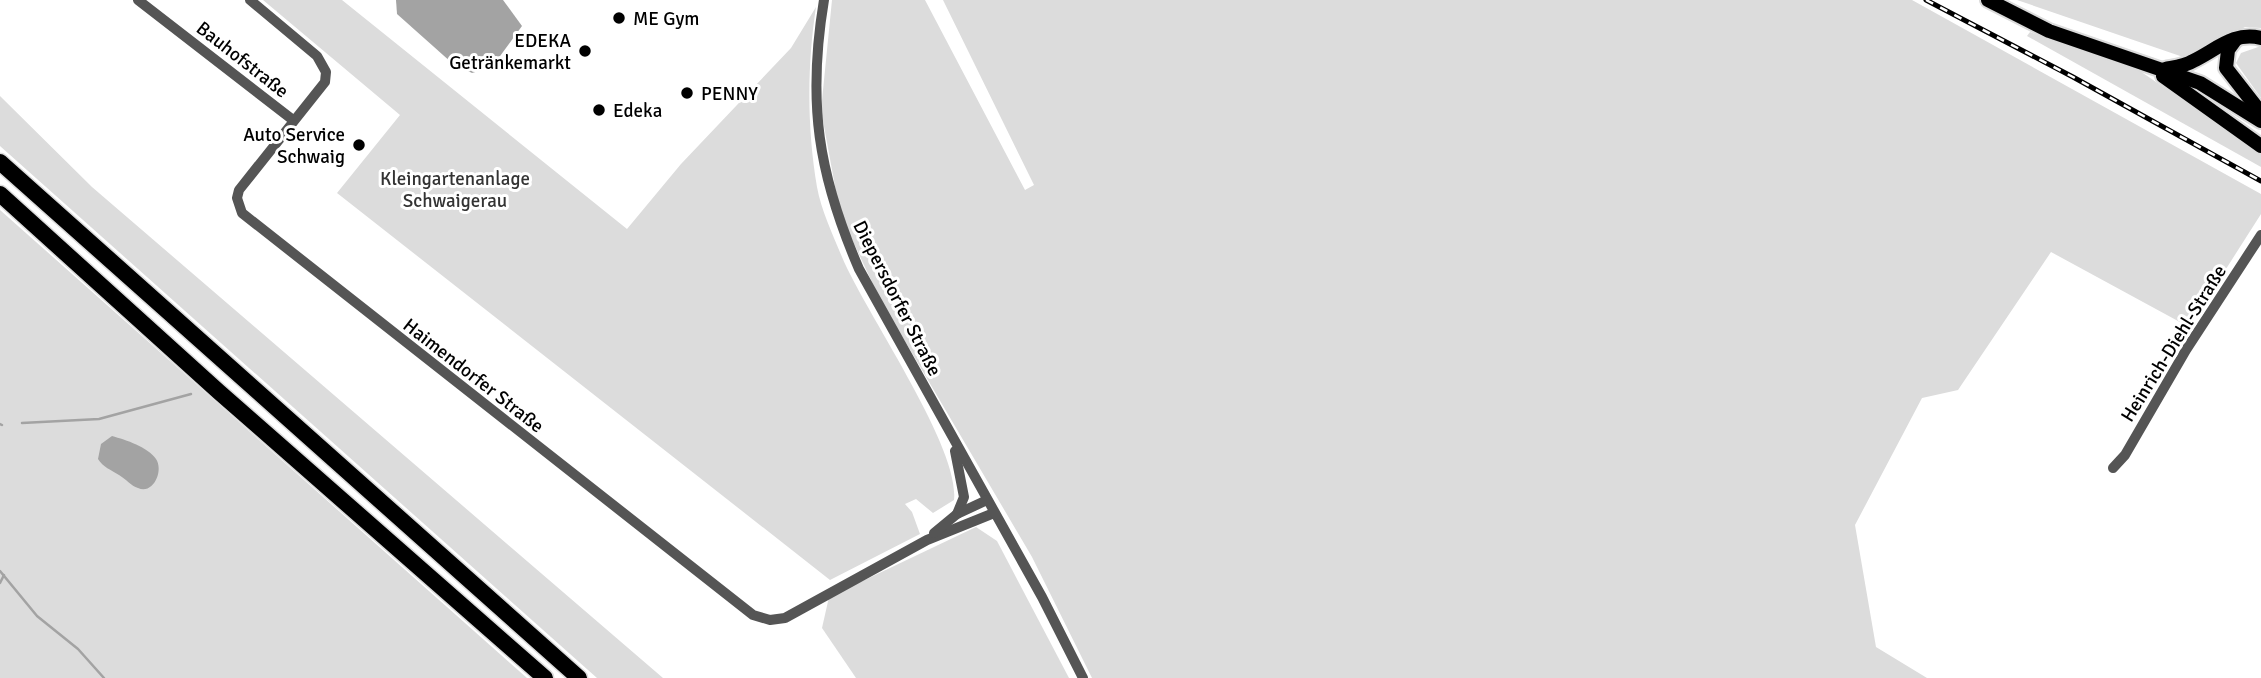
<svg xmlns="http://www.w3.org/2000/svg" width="2261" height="678" font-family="Signika,sans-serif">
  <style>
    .green { fill: #dcdcdc }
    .water { fill: #a3a3a3 }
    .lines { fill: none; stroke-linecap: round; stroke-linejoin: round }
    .stream { stroke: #a3a3a3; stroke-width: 2.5 }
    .major-casing { stroke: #dbdbdb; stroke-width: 18 }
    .highway-casing { stroke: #dbdbdb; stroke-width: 19 }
    .minor { stroke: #555; stroke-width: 10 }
    .major { stroke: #000; stroke-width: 14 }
    .highway { stroke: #000; stroke-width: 16 }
    .rail-casing { stroke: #000; stroke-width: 5 }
    .rail { stroke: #fff; stroke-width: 2.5; stroke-dasharray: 8; stroke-linecap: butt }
    .poi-dot { fill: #000; stroke: #fff; stroke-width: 2.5 }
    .labels { text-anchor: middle; stroke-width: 6; stroke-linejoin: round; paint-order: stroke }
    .poi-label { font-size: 19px; fill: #000; stroke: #fff; text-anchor: start }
    .street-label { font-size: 19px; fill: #000; stroke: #fff }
    .park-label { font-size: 19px; fill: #333; stroke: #fff }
  </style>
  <rect width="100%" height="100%" fill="#fff"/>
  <g class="green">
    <path d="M263 0H342L627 229 681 164 791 48 816 7C807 65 807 129 817 187 821 210 833 235 842 257 866 314 960 447 954 500L933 513 916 499 905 504 912 512 920 534 830 580 337 193 400 115Z"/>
    <path d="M832 0H925L1025 190 1034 185 943 0H1912L2261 194V214L2189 327 2051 252 1958 390 1922 398 1855 525 1876 647 1927 678H1092L1032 557 879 297 849 233 837 197 821 110Z"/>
    <path d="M2017 0H2261V28L2245 27 2186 58Z"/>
    <path d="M2030 32 2140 71 2261 154V167L2027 36Z"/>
    <path d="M2261 46V98L2236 63 2241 53Z"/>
    <path d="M0 96 92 187 663 678H597L0 146Z"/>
    <path d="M0 210 527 678H0Z"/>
    <path d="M976 527 997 541 1069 678H856L822 628 829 597Z"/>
  </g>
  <g class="water">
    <path d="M396 0H503L522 26 492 67 472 73 452 63 397 14Z"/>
    <path d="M112 436C126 440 148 447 156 459 164 471 153 495 138 488 131 486 126 479 119 475 111 470 103 467 98 459L101 444Z"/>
  </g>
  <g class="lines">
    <g class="stream">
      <path d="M22 423 99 419 191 394"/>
      <path d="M0 424 2 425"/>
      <path d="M0 571 37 616 78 649 104 678"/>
      <path d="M0 583 4 575"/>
    </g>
    <g class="major-casing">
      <g id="major">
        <path d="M1988 0 2049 31 2200 83 2261 121"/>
        <path d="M2236 39 2228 50 2226 68 2261 113"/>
        <path d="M2165 69C2175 67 2185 66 2193 61 2216 50 2234 31 2261 38"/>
        <path d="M2163 76 2261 146"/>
      </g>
    </g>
    <g class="highway-casing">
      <g id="highway">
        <path d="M0 162 579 678"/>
        <path d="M0 194 219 392 545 678"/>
      </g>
    </g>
    <g class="minor">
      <path d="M138 0 293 120"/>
      <path d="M250 0 317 56 326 72 325 82 239 190 237 198 242 213 753 615 770 620 785 618 927 540 994 513"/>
      <path d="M824 0C807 102 818 174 859 269L1042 597 1083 678"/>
      <path d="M955 451 964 497 957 514"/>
      <path d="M2113 468 2125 455 2186 350 2261 235"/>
      <path d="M934 533 957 514 987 500"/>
    </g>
    <use href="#major" class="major"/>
    <use href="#highway" class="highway"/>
    <g class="rail-casing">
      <path id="rail" d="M1926 0 2073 77 2261 181"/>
    </g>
    <use href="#rail" class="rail"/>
  </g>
  <g class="poi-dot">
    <circle cx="619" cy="18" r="7"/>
    <circle cx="585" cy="51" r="7"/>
    <circle cx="687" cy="93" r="7"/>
    <circle cx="599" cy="110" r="7"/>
    <circle cx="359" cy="145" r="7"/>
  </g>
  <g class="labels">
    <g class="poi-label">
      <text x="633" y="25">ME Gym</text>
      <text x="571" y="47" text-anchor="end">EDEKA<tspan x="571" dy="22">Getränkemarkt</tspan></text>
      <text x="701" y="100">PENNY</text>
      <text x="613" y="117">Edeka</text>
      <text x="345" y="141" text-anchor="end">Auto Service<tspan x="345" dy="22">Schwaig</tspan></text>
    </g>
    <g class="street-label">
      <text transform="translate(243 59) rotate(38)" y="7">Bauhofstraße</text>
      <text transform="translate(898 298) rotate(63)" y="7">Diepersdorfer Straße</text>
      <text transform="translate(2173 343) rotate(-58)" y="7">Heinrich-Diehl-Straße</text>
      <text transform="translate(474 375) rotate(38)" y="7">Haimendorfer Straße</text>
    </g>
    <g class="park-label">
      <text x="455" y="185">Kleingartenanlage<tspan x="455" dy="22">Schwaigerau</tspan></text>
    </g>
  </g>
</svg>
